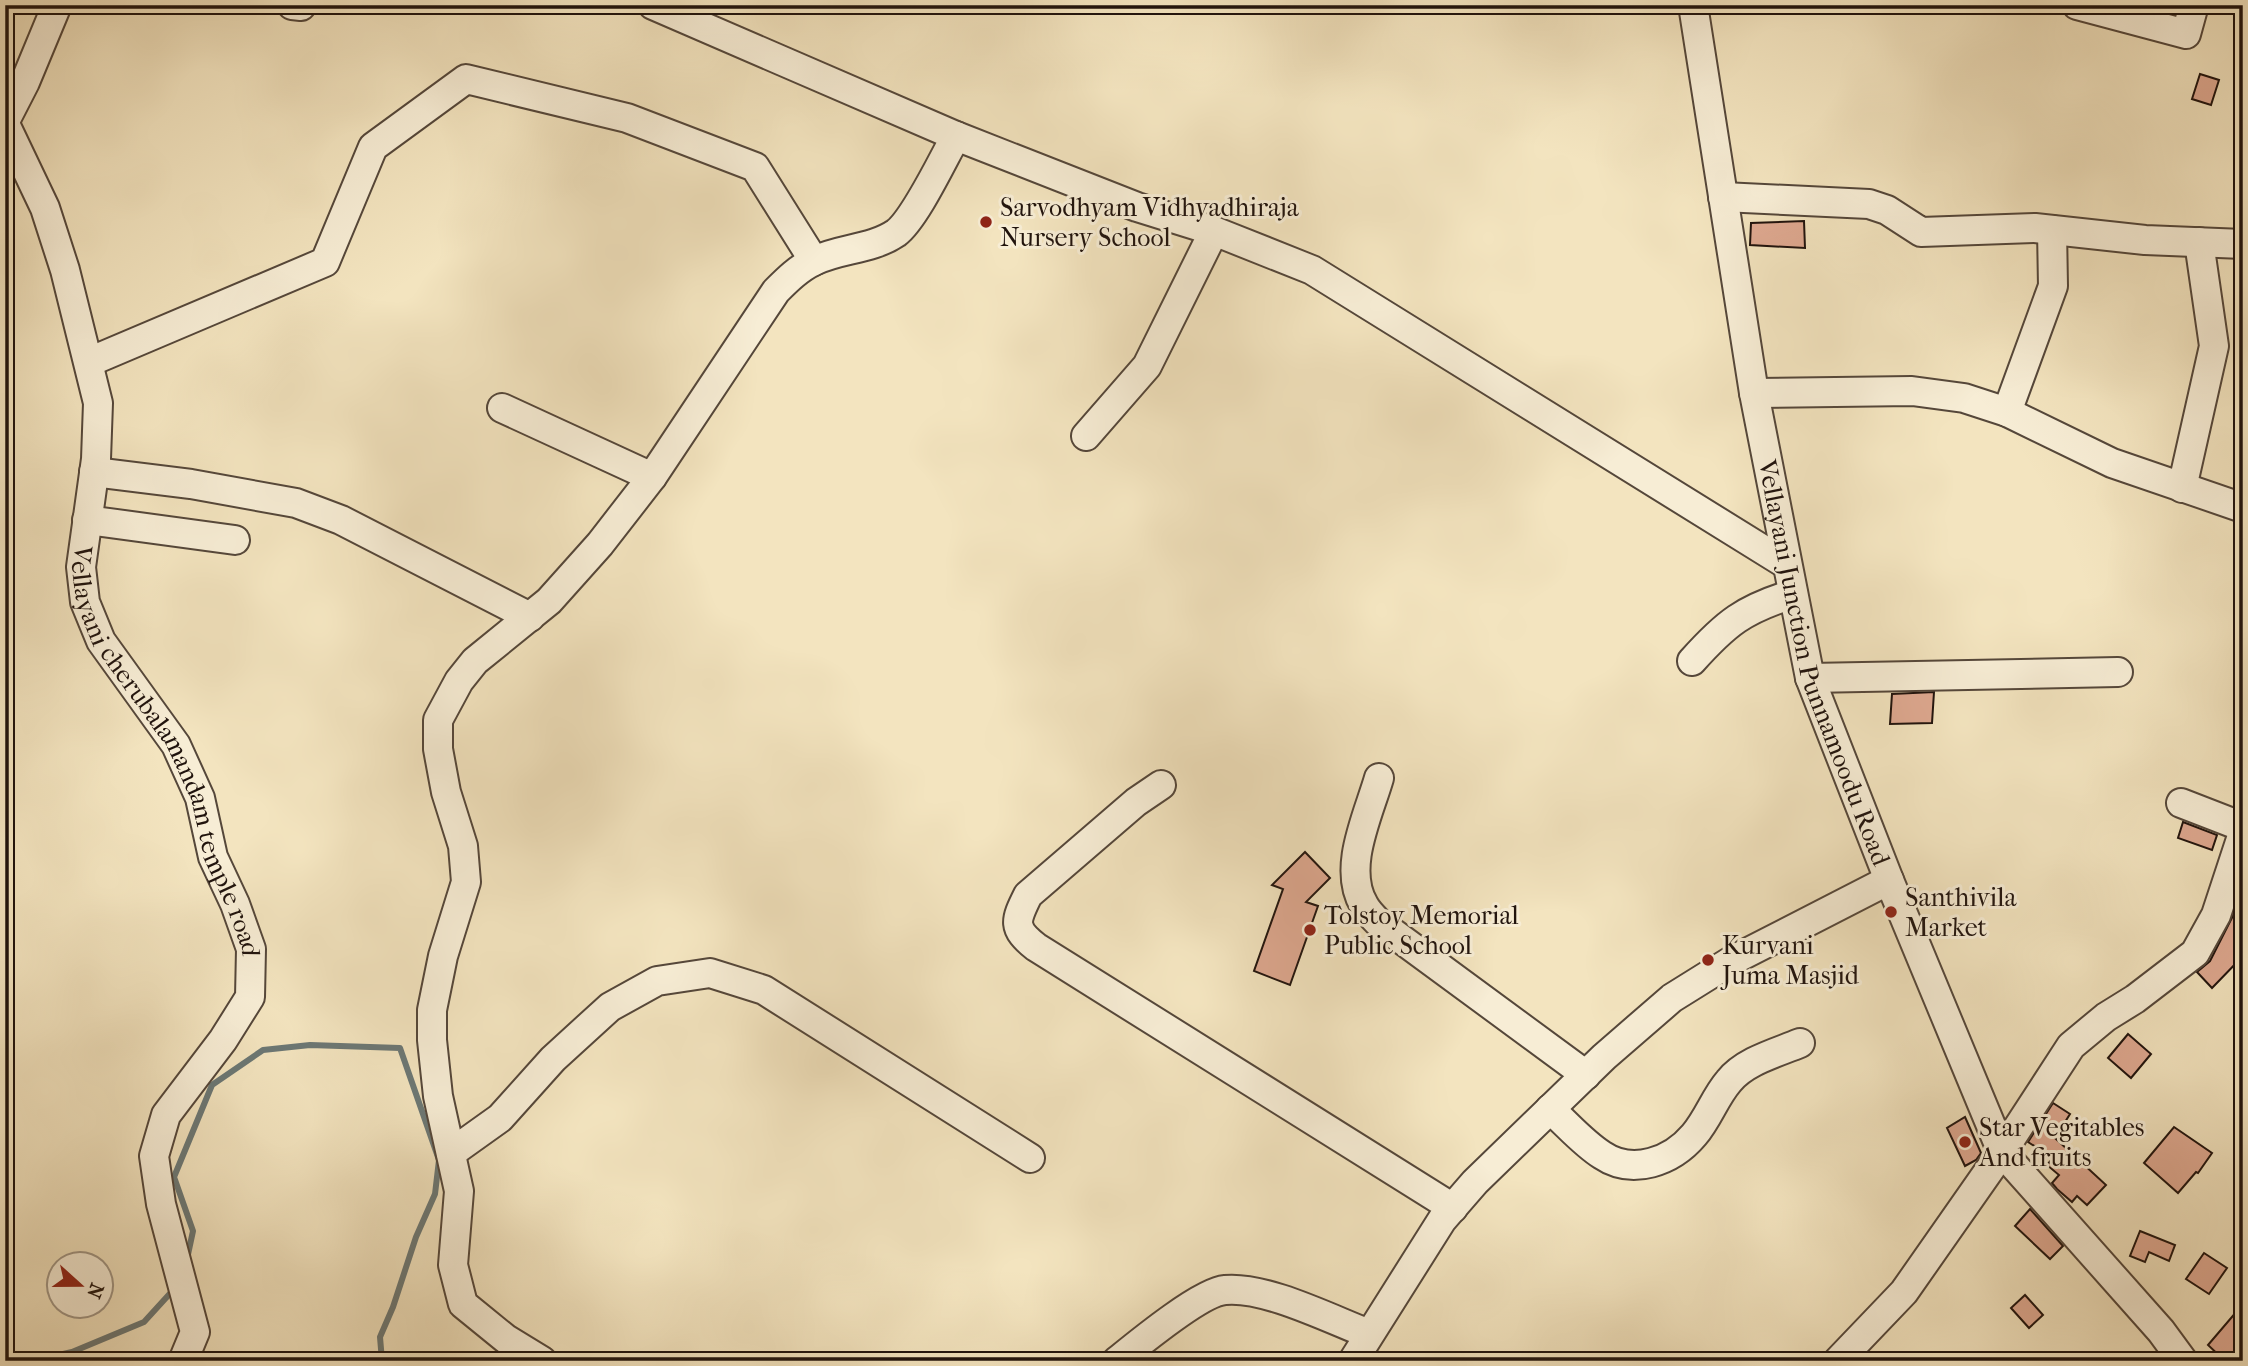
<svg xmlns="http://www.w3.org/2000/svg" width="2248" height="1366" font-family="'IM FELL French Canon',serif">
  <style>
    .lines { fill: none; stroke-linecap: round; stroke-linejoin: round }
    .stream { stroke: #6c7875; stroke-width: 6 }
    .building { fill: #dfa991; stroke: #20130d; stroke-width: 2 }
    .minor-casing { stroke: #55473a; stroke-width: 32 }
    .minor { stroke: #f7edd5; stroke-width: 28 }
    .poi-dot { fill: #8f2418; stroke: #f7edd5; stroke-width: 2.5 }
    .labels { text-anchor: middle; stroke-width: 6; stroke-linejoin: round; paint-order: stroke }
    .poi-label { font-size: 26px; fill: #20130d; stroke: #f7edd5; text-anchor: start }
    .street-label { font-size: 26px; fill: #20130d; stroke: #f7edd5 }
  </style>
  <rect width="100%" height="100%" fill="#f3e4bf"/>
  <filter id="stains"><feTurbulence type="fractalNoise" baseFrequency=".00286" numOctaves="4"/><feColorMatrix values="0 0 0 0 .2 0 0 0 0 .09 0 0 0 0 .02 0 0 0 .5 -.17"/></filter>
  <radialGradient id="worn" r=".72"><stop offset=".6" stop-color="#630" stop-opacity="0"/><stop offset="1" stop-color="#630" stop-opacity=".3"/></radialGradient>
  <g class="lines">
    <g class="stream">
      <path d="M187 1259 193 1231 174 1177 212 1085 263 1050 310 1045 400 1048 439 1160 435 1194 416 1237 393 1307 380 1337 382 1361"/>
      <path d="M32 1361 72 1352 144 1322 175 1288"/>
    </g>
  </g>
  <g class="building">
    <path d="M2200 74 2219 80 2211 105 2192 99Z"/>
    <path d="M1804 221 1805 248 1750 245 1751 223Z"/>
    <path d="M1934 692 1932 723 1890 724 1892 694Z"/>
    <path d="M2183 822 2217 835 2212 850 2178 838Z"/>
    <path d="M1305 852 1330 878 1306 902 1318 906 1290 985 1254 971 1283 889 1272 885Z"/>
    <path d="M2243 896V956L2212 988 2197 972 2210 961Z"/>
    <path d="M2128 1034 2151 1054 2131 1078 2108 1058Z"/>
    <path d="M2053 1103 2070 1114 2055 1138 2106 1185 2087 1205 2077 1196 2072 1202 2057 1189 2052 1183 2059 1175 2047 1165 2053 1158 2028 1142Z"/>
    <path d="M1965 1117 1981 1153 1976 1160 1965 1166 1947 1128Z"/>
    <path d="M2174 1127 2212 1153 2198 1173 2196 1172 2178 1193 2144 1163Z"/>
    <path d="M2030 1209 2063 1246 2050 1259 2015 1226Z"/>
    <path d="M2140 1231 2175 1245 2169 1261 2149 1252 2145 1262 2130 1256Z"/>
    <path d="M2204 1253 2227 1268 2209 1294 2186 1279Z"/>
    <path d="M2025 1295 2043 1315 2029 1328 2011 1308Z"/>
    <path d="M2243 1304V1361H2225L2208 1345Z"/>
  </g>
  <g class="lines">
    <g class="minor-casing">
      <g id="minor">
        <path d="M292 5 301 6"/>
        <path d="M653 5 956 136 1137 207 1214 231 1312 270 1786 564"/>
        <path id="s1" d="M1693 5 1754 393 1810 678 1889 880 2002 1152 2161 1331 2183 1361"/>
        <path d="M2077 5 2186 34 2194 5"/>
        <path d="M5 121 25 82 57 5"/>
        <path id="s2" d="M5 124 45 208 65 270 98 403 96 459 81 567 85 602 101 641 176 745 200 798 213 857 235 904 251 949 250 997 223 1040 166 1115 154 1156 161 1204 195 1332 183 1361"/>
        <path d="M1723 197 1869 204 1887 210 1921 232 2035 228 2145 240 2243 244"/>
        <path d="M89 362 325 262 373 147 466 79 627 118 755 167 814 261"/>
        <path d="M1754 393 1912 391 1964 398 2007 412 2112 463 2243 508"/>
        <path d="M502 408 652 477"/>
        <path d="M2007 412 2053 286 2052 230"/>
        <path d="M1086 436 1147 366 1214 231"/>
        <path d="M94 472 191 484 296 503 341 520 530 617"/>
        <path d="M2182 488 2214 346 2199 242"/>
        <path d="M87 520 235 540"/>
        <path d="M1692 661C1726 623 1744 609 1793 594"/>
        <path d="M1810 678 2118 672"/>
        <path d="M1379 778C1368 816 1342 868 1364 905 1367 911 1373 917 1378 922L1586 1075"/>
        <path d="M1161 785 1136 802 1028 895C1015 921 1012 928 1036 947L1453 1208"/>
        <path d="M2181 803 2243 827"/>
        <path d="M1550 1109C1567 1124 1583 1143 1602 1155 1633 1176 1672 1161 1694 1135 1708 1119 1715 1097 1729 1081 1745 1061 1776 1053 1800 1043"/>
        <path d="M451 1153 500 1118 553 1059 610 1007 657 981 710 973 764 990 1030 1158"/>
        <path d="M542 1361 506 1339 463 1304 453 1265 459 1191 438 1096 432 1040V1010L443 956 466 882 463 846 446 792 438 749V720L459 681 475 661 549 601 600 544 652 477 776 291C787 280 799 268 814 261 840 248 871 250 896 233 915 219 943 159 956 136"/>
        <path d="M1117 1361C1138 1344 1201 1292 1225 1290 1265 1286 1330 1319 1369 1334"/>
        <path d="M1353 1361 1442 1220 1475 1182 1604 1057 1672 998 1733 960 1889 880"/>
        <path d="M1838 1361 1904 1292 2002 1152 2071 1046 2106 1017 2135 999 2195 953 2216 915 2243 833"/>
      </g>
    </g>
    <use href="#minor" class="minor"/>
  </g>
  <g class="poi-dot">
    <circle cx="986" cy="222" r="7"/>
    <circle cx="1891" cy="912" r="7"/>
    <circle cx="1310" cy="930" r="7"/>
    <circle cx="1708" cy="960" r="7"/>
    <circle cx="1965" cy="1142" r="7"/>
  </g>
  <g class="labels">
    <g class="poi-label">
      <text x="1000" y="216">Sarvodhyam Vidhyadhiraja<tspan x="1000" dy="30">Nursery School</tspan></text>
      <text x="1905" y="906">Santhivila<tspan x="1905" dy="30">Market</tspan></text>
      <text x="1324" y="924">Tolstoy Memorial<tspan x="1324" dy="30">Public School</tspan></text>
      <text x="1722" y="954">Kurvani<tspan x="1722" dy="30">Juma Masjid</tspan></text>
      <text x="1979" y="1136">Star Vegitables<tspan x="1979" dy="30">And fruits</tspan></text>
    </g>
    <g class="street-label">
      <text dy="9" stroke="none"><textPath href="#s1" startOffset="672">Vellayani Junction Punnamoodu Road</textPath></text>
      <text dy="9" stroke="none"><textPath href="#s2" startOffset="665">Vellayani cherubalamandam temple road</textPath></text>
    </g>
  </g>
  <rect width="2248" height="1366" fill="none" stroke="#f3e4bf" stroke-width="28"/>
  <rect x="7" y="7" width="2234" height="1352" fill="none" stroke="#20130d" stroke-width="3.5"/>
  <rect x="14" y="14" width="2220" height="1338" fill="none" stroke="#20130d" stroke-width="2"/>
  <g transform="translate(80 1285) rotate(111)"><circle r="33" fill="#f7edd5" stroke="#a19685" stroke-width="2"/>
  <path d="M0-5L12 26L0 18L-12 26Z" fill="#8f2418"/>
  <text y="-10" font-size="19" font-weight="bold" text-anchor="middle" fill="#20130d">N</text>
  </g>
  <rect width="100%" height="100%" filter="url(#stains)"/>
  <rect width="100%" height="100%" fill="url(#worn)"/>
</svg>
